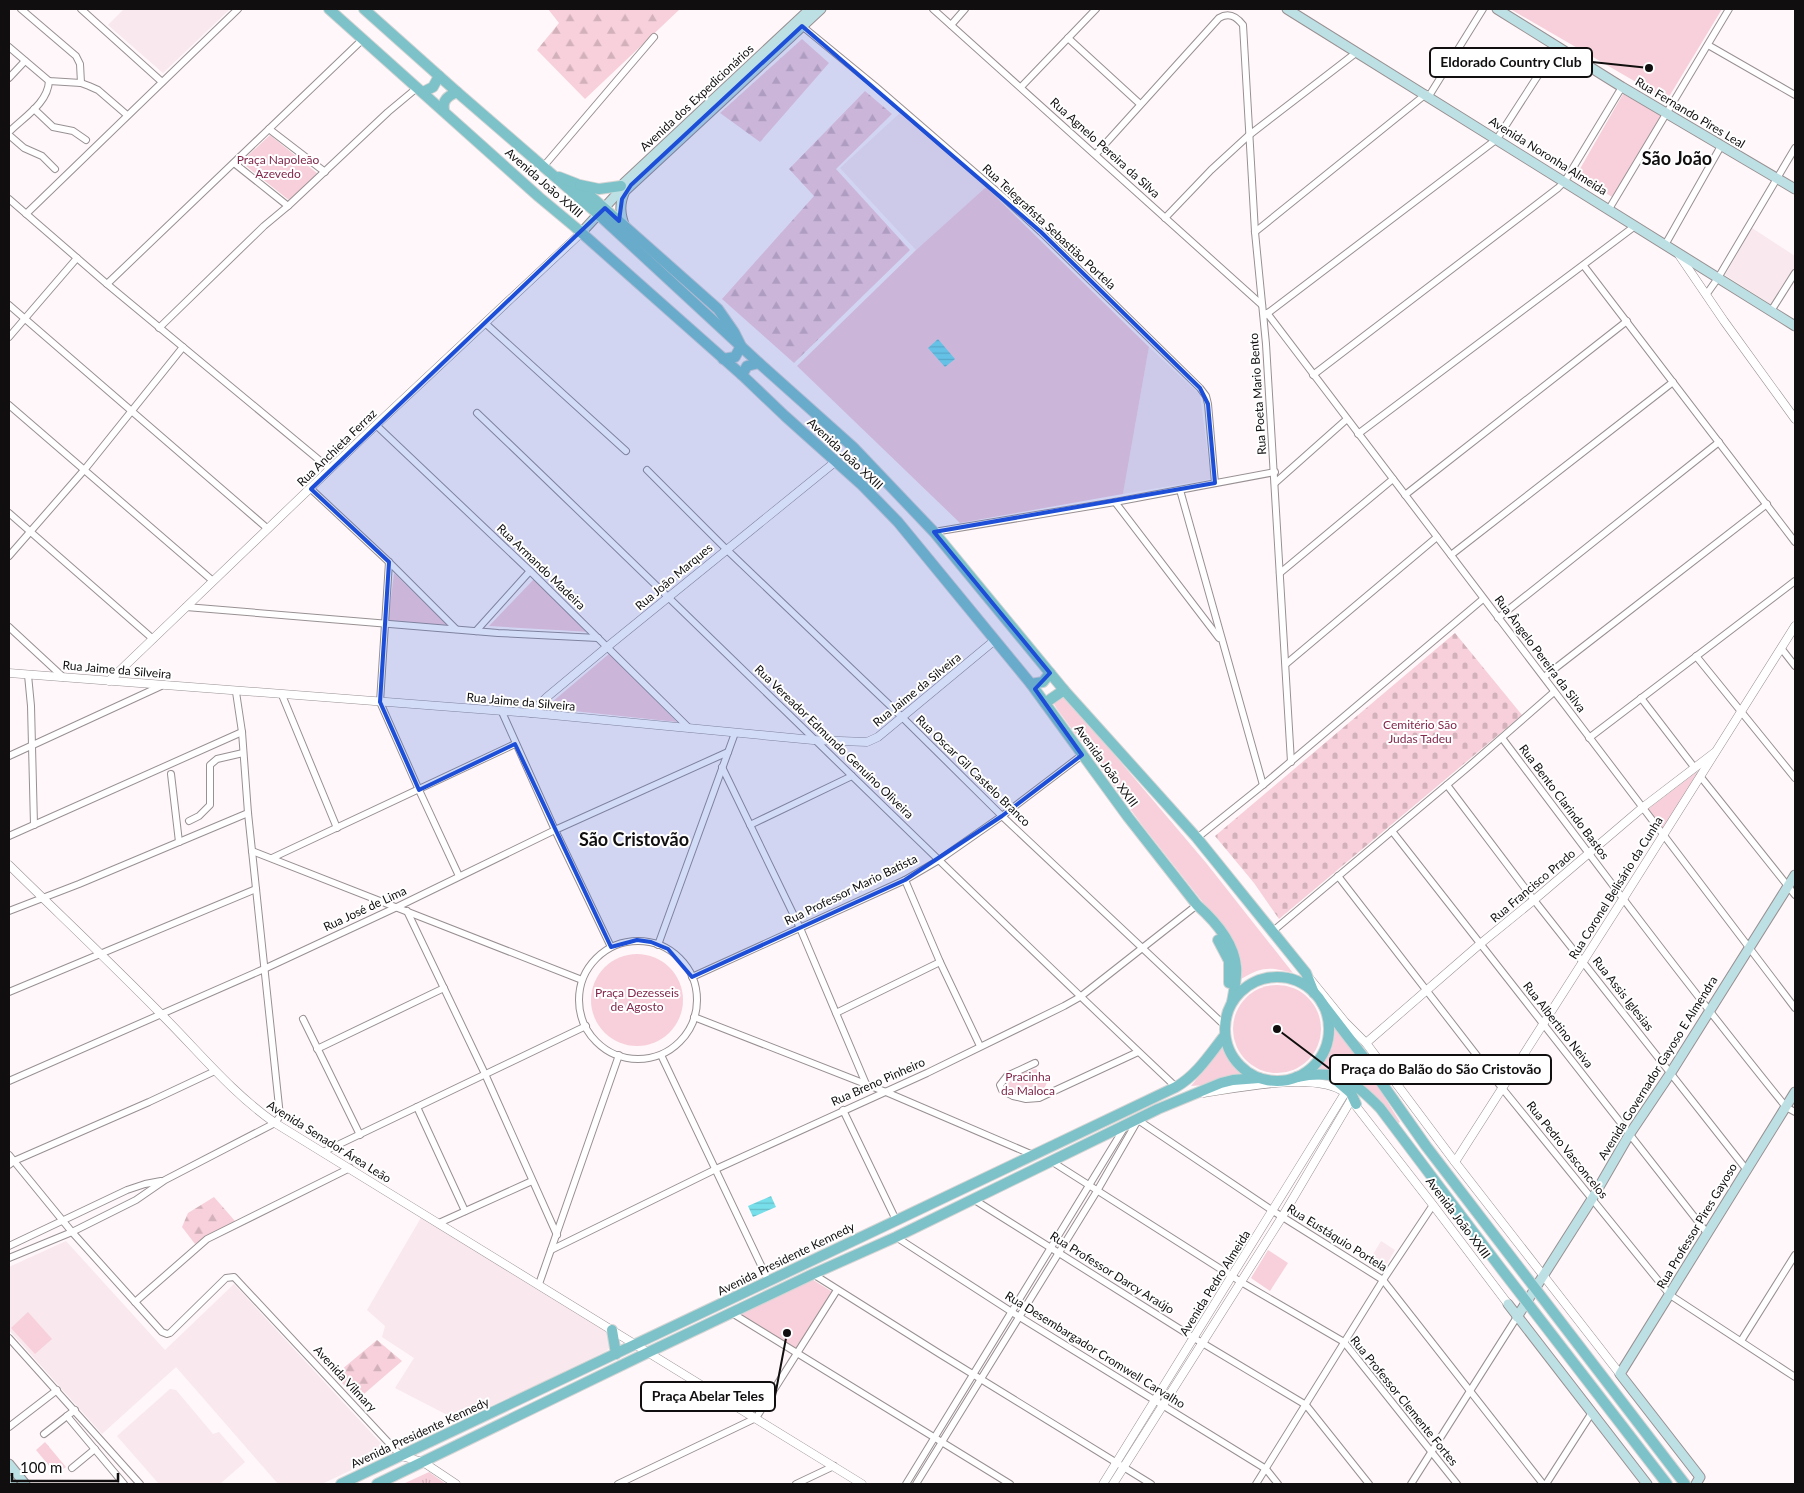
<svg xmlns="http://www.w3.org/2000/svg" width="1804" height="1493" font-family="Lato,sans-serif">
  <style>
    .built { fill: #f9e8ed }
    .grass { fill: url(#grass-tufts) }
    .forest { fill: url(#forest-firs) }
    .cemetery { fill: url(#cemetery-stones) }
    .green { fill: #f7d0db }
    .water { fill: url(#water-rules) }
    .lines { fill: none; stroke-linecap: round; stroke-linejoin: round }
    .minor-casing { stroke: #989092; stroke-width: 8 }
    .tertiary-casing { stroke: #989092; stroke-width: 9 }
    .secondary-casing { stroke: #989092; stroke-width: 11 }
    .primary-casing { stroke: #d4d4d4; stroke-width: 12 }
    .minor { stroke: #fff; stroke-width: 6 }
    .tertiary { stroke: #fff; stroke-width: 8 }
    .secondary { stroke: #bde0e4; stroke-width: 9 }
    .primary { stroke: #7cc2c8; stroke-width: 10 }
    .marked { fill: #1d4ed8; fill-opacity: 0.2; stroke: #1d4ed8; stroke-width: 4; stroke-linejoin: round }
    .labels { text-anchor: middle; stroke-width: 4; stroke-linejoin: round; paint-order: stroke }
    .street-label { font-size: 12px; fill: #100e0e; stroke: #fff }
    .park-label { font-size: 12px; fill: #81274b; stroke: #fff }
    .district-label { font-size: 18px; font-weight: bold; fill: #100e0e; stroke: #fff }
    .leader { fill: none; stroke: #100e0e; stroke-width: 2 }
    .callout-dot { fill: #100e0e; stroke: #fff; stroke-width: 2 }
    .callout { fill: #fff; stroke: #100e0e; stroke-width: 2 }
    .callout-label { font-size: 14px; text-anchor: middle; font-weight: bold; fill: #100e0e }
  </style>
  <defs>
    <pattern id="grass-tufts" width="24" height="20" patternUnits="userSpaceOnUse" patternTransform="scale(1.25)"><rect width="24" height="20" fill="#f7d0db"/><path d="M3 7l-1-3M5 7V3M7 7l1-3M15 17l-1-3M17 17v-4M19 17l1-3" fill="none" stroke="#d3b1bb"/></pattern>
    <pattern id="forest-firs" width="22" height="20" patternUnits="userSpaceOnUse" patternTransform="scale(1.25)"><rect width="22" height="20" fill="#f7d0db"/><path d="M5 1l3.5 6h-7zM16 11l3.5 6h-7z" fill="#d3b1bb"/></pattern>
    <pattern id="cemetery-stones" width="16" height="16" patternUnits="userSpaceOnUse" patternTransform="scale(1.25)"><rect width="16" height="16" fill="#f7d0db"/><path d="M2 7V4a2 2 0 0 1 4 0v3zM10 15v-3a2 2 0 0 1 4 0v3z" fill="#d3b1bb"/></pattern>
    <pattern id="water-rules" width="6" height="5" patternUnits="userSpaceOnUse" patternTransform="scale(1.25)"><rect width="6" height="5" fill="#77dfea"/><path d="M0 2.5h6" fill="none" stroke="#66bec8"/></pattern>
  </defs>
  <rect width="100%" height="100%" fill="#fff7f9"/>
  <g class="built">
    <path d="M124 9H230L163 73 108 25Z"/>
    <path d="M900 113 986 187 916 250 840 168Z"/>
    <path d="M1752 228 1795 256V267L1772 305 1725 275Z"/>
    <path d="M1149 347 1200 395 1211 479 1123 494Z"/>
    <path d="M422 1216 607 1331 611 1347 606 1351 546 1380 459 1421 395 1388 414 1358 382 1337 385 1326 367 1310Z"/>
    <path d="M66 1241 165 1350 234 1284 389 1452 322 1484H278L176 1367 102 1434 9 1330V1267Z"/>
    <path d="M1381 1241 1395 1250 1382 1272 1368 1263Z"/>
    <path d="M170 1389 176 1390 213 1434 219 1432 245 1462 221 1483 222 1484H159L117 1436Z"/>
  </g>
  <g class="grass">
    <path d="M45 1442 66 1467 56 1474 36 1450Z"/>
    <path d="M429 1472 446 1484H403Z"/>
  </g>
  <g class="forest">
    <path d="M548 9H680L585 99 537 50 559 23Z"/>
    <path d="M802 39 829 63 760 142 720 113Z"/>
    <path d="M865 91 892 114 836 169 910 250 794 363 722 299 814 196 789 169Z"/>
    <path d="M214 1197 235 1221 195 1244 182 1227 188 1213Z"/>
    <path d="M377 1340 402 1361 357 1400 335 1375Z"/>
  </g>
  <path class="cemetery" d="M1455 633 1522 715 1279 919 1254 883 1215 836Z"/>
  <g class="green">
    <path d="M1510 9H1722L1667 100Z"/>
    <path d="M1623 94 1664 116 1612 197 1577 174Z"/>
    <path d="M270 135 318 174 290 201 241 162Z"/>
    <path d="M986 187 1149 347 1123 494 960 523 797 366 916 250Z"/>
    <path d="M394 573 447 625 388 622Z"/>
    <path d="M534 579 590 632 489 626Z"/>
    <path d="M610 653 677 722 545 708Z"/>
    <path d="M1061 695 1069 701 1207 864 1293 973C1270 967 1263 966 1241 979 1243 962 1240 952 1231 938L1142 825 1057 709 1052 701Z"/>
    <path d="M1698 771 1664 832 1648 809Z"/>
    <circle cx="637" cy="1000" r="46"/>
    <circle cx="1277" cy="1029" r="44"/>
    <path d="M1335 1025 1359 1056 1400 1122 1397 1124 1383 1106 1353 1078 1317 1068C1331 1054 1335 1045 1335 1025Z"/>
    <path d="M1223 1046 1230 1059 1243 1073 1204 1085 1191 1086Z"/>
    <path d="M1036 1069 1045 1078 1047 1082C1041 1101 1019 1101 1006 1088 1012 1075 1023 1071 1036 1069Z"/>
    <path d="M1268 1250 1288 1263 1270 1291 1251 1278Z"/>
    <path d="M810 1278 834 1293 797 1354 732 1313Z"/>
    <path d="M28 1312 52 1339 35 1354 11 1328Z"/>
  </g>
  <g class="water">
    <path d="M938 339 955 359 945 367 928 348Z"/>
    <path d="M771 1196 776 1207 753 1217 748 1206Z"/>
  </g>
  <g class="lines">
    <g class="minor-casing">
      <g id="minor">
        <path d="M21 9 76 56 80 64 81 83"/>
        <path d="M81 9 162 82"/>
        <path d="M933 9 1262 305"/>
        <path d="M951 25 965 9"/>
        <path d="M802 26 875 86 1002 196 1041 232 1200 388 1206 396 1208 404 1215 483"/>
        <path d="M1068 38 1140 104"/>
        <path d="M1708 45 1795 95"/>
        <path d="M9 47 49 81 81 83 89 86 98 90 127 115"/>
        <path d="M9 78 25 61"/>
        <path d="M1021 87 1096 9"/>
        <path d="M1429 96 1483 9"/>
        <path d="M34 109 53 127 73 131 86 140"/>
        <path d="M269 129 325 172"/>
        <path d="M9 132C24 117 48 103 49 81"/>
        <path d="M9 135 24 148 42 156 55 169"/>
        <path d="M1096 154 1219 18C1229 12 1236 16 1243 25L1255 232 1266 344 1291 762"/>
        <path d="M234 163 288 206"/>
        <path d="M543 167 654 37"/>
        <path d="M9 199 107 284 330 469"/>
        <path d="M1609 209 1729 9"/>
        <path d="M26 214 238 9"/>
        <path d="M1165 218 1211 170 1248 136 1357 52"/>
        <path d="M1255 232 1426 94"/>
        <path d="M1665 245 1721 146"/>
        <path d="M1584 266 1795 542"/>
        <path d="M107 284 363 39"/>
        <path d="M1706 295 1718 278 1795 148"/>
        <path d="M9 305 268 529"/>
        <path d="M1771 311 1795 273"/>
        <path d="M1267 313 1795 1008"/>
        <path d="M1264 316 1497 139 1557 46"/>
        <path d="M485 323 626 451"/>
        <path d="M159 328 264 226 288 206 388 112 418 87"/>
        <path d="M9 337 77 258"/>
        <path d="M1313 375 1558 188 1565 181 1622 87"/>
        <path d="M9 405 213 581"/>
        <path d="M477 413C711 636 940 865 1176 1087"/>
        <path d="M376 425 530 571 689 728"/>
        <path d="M1358 434 1635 226"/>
        <path d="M647 470 726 549 902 717 1002 816 1221 1022"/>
        <path d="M1275 483 1347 419"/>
        <path d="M311 489 389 562 456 629"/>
        <path d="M1180 490 1263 785"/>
        <path d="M1405 495 1627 321"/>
        <path d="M1115 502 1219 638"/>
        <path d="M9 513 153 639"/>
        <path d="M934 532 1115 502 1275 472"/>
        <path d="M1451 555 1673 382"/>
        <path d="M9 556 85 469 183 347"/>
        <path d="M389 562 380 702 419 790 459 876"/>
        <path d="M1280 573 1393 479"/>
        <path d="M186 607 498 633 598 638"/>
        <path d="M1498 618 1719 442"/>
        <path d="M9 627 63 677"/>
        <path d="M476 631 530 571"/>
        <path d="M1781 648 1795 666"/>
        <path d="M1696 656 1795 778"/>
        <path d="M1286 664 1437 537"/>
        <path d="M28 675 31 706 34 825"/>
        <path d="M1544 677 1767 504"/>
        <path d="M282 695 337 828"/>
        <path d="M1641 698 1694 767"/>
        <path d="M502 712 555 830 611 947"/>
        <path d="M1502 738C1595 862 1688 986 1786 1107L1795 1112"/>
        <path d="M1589 738 1795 581"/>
        <path d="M9 756 161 686"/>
        <path d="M722 767 800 928 866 1084"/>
        <path d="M171 774 179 842"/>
        <path d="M1700 776 1795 895"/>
        <path d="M1447 785 1534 900 1746 1169"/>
        <path d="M189 821 199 816 210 805V765L217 759 243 753"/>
        <path d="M750 825 852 776"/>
        <path d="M1392 831 1707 1233"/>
        <path d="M9 836 242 732"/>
        <path d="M1197 838 1263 785 1483 599"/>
        <path d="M252 851 582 980"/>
        <path d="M272 858 515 744"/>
        <path d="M1338 876 1502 1088 1670 1295 1795 1377"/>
        <path d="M905 880 940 962 980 1046"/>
        <path d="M9 911 79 884 248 813"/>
        <path d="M407 911 485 1074 557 1235"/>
        <path d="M1273 931 1467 768 1554 692"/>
        <circle cx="638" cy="1000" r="59"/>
        <path d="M658 945 735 733"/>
        <path d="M692 977 905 880 939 860 1002 816 1082 755"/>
        <path d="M9 992 256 889"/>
        <path d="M836 1013 940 962"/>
        <path d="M694 1017 886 1092 1033 1155"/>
        <path d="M303 1019 360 1135"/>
        <path d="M317 1049 444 988"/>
        <path d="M661 1055 769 1282"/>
        <path d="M1035 1063 1007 1076 1000 1085 1002 1090 1013 1096 1026 1099 1039 1098 1138 1052"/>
        <path d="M9 1081 264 969 397 907 555 830 728 752"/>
        <path d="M417 1107 465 1211"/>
        <path d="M843 1110 896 1220"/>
        <path d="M323 1152 586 1026"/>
        <path d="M9 1155 72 1232 162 1332 167 1334 170 1333 226 1278 234 1277 401 1456"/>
        <path d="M1051 1161 1241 1282 1344 1342 1457 1484"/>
        <path d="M9 1165 14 1161 149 1102 215 1071"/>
        <path d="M973 1199 1194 1338 1306 1405 1369 1484"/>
        <path d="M439 1223 532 1181"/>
        <path d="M896 1237 1018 1316 1266 1469 1278 1484"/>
        <path d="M9 1246 127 1190 145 1184 161 1181"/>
        <path d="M551 1250 716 1169 927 1073 1064 1006 1080 997 1197 905"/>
        <path d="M9 1258 72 1232 136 1200 165 1180 275 1123 280 1116 248 813 242 732 236 692"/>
        <path d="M813 1274 940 1354 1151 1484"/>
        <path d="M539 1284 619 1055"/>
        <path d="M135 1302 207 1239 350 1168"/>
        <path d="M732 1313 1010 1484"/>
        <path d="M9 1338 140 1484"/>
        <path d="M1741 1341 1795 1255"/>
        <path d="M75 1410 67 1416 124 1484"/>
        <path d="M9 1427 57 1390"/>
        <path d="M44 1434 67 1416"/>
        <path d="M72 1468 95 1449"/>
        <path d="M618 1484 756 1418 837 1290"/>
        <path d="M796 1484 834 1466"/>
        <path d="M906 1484 1126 1125"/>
        <path d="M916 1484 1097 1191 1138 1120 1273 1211 1383 1280 1543 1484"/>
        <path d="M1256 1484 1383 1280 1433 1205"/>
        <path d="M1411 1484 1517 1317"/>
        <path d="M1546 1484 1591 1414"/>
      </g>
    </g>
    <g class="tertiary-casing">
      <g id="tertiary">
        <path d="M1679 255 1724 321 1795 419"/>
        <path d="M9 673 531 713 813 740 867 742 878 737 995 640"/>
        <path d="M109 681 376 425 581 233"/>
        <path d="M531 713 547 697 607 647 835 462"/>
        <path d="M9 865C60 915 112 964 162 1015 199 1052 232 1093 275 1123L862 1484"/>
        <path d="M1311 980 1345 1022 1366 1043 1455 1162 1620 1374"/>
        <path d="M1366 1043 1480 944 1534 900 1642 808 1714 753"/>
        <path d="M1204 1093C1237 1088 1319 1071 1345 1093"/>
        <path d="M1352 1101 1433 1205 1508 1304"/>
        <path d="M1455 1162 1623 899 1795 626"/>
        <path d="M401 1456 423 1462 456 1484"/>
        <path d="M1103 1484 1345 1093"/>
        <path d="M1113 1484 1282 1217 1351 1100"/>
      </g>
    </g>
    <g class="secondary-casing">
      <g id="secondary">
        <path d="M1287 9C1457 114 1626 220 1795 326"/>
        <path d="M1497 9 1622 87 1795 189"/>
        <path d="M625 227C620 214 619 204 625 191L821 9"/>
        <path d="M581 233 616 195 624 183 810 9"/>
        <path d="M1508 1304 1647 1484"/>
        <path d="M1517 1317 1592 1199 1629 1135 1670 1074 1795 875"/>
        <path d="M9 1464 25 1484"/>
        <path d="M9 1480 12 1484"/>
        <path d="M1696 1484 1700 1477 1620 1374 1795 1092"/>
      </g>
    </g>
    <g class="primary-casing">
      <g id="primary">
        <path d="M329 9 539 197 575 227 742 375 785 416 862 485 898 522 1031 684 1128 817 1197 905C1214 920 1234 943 1236 967 1237 978 1234 991 1232 1002"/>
        <path d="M364 9 457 92 599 215 759 363 853 447 934 532 1064 690 1197 838 1306 973 1314 993"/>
        <path d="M423 92 433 87 439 76"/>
        <path d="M444 110C442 100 448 96 457 92"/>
        <path d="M559 177 577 184 718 309 734 332 741 346 735 357 723 359"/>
        <path d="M580 185 599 189 621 186"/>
        <path d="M742 375 747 366 759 363"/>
        <path d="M1031 684 1043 682 1050 673"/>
        <path d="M1045 703 1064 690"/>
        <path d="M1218 940 1229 961V983"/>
        <circle cx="1277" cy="1029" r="52"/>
        <path d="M1322 1003 1362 1055 1426 1146 1685 1484"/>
        <path d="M1297 1077C1338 1069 1352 1080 1380 1108L1499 1266 1667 1484"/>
        <path d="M1337 1081 1351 1093 1356 1104"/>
        <path d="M612 1330 616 1354"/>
        <path d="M341 1484C619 1352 898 1220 1176 1087 1197 1075 1210 1054 1225 1035"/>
        <path d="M377 1484 649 1352 813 1274 896 1237 1158 1109 1221 1083 1233 1080 1259 1078"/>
      </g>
    </g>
    <use href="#minor" class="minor"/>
    <use href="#tertiary" class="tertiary"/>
    <use href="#secondary" class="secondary"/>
    <use href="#primary" class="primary"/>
  </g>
  <path class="marked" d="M802 26 1041 232 1200 388 1208 404 1215 483 934 532 1050 673 1035 689 1082 755 1002 816 905 880 692 977 668 949 651 942 637 940 611 947 515 744 419 790 380 702 389 562 311 489 605 208 619 221 622 199 631 185Z"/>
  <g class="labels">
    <g class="street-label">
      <text transform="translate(697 98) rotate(-43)" y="4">Avenida dos Expedicionários</text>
      <text transform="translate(1690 113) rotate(31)" y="4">Rua Fernando Pires Leal</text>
      <text transform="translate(1105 148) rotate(42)" y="4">Rua Agnelo Pereira da Silva</text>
      <text transform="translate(1548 156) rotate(32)" y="4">Avenida Noronha Almeida</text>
      <text transform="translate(544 183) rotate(41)" y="4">Avenida João XXIII</text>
      <text transform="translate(1049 227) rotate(43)" y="4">Rua Telegrafista Sebastião Portela</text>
      <text transform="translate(1258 394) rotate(-94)" y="4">Rua Poeta Mario Bento</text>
      <text transform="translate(337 448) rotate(-44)" y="4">Rua Anchieta Ferraz</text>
      <text transform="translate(845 454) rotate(43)" y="4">Avenida João XXIII</text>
      <text transform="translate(541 567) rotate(44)" y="4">Rua Armando Madeira</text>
      <text transform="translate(674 577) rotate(-40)" y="4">Rua João Marques</text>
      <text transform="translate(1540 654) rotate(53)" y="4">Rua Ângelo Pereira da Silva</text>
      <text transform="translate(117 670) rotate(5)" y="4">Rua Jaime da Silveira</text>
      <text transform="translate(917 690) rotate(-39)" y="4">Rua Jaime da Silveira</text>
      <text transform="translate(521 702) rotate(5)" y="4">Rua Jaime da Silveira</text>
      <text transform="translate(834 742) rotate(44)" y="4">Rua Vereador Edmundo Genuíno Oliveira</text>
      <text transform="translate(1106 766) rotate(54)" y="4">Avenida João XXIII</text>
      <text transform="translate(973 771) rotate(44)" y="4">Rua Oscar Gil Castelo Branco</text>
      <text transform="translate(1564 802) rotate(53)" y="4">Rua Bento Clarindo Bastos</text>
      <text transform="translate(1533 886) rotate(-40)" y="4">Rua Francisco Prado</text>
      <text transform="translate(1616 888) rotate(-58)" y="4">Rua Coronel Belisário da Cunha</text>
      <text transform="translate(851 890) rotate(-26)" y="4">Rua Professor Mario Batista</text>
      <text transform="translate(365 909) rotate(-25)" y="4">Rua José de Lima</text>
      <text transform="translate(1623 994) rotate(52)" y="4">Rua Assis Iglesias</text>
      <text transform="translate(1558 1025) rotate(52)" y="4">Rua Albertino Neiva</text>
      <text transform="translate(1658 1068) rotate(-58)" y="4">Avenida Governador Gayoso E Almendra</text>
      <text transform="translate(878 1082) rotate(-24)" y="4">Rua Breno Pinheiro</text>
      <text transform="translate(329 1142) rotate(32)" y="4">Avenida Senador Área Leão</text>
      <text transform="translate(1567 1150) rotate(51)" y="4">Rua Pedro Vasconcelos</text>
      <text transform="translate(1458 1218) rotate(53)" y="4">Avenida João XXIII</text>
      <text transform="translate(1697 1226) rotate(-59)" y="4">Rua Professor Pires Gayoso</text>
      <text transform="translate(1337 1238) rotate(32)" y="4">Rua Eustáquio Portela</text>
      <text transform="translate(786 1259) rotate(-26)" y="4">Avenida Presidente Kennedy</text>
      <text transform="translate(1112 1273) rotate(32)" y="4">Rua Professor Darcy Araújo</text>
      <text transform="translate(1215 1283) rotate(-58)" y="4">Avenida Pedro Almeida</text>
      <text transform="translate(1095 1350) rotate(32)" y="4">Rua Desembargador Cromwell Carvalho</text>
      <text transform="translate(345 1379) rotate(47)" y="4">Avenida Vilmary</text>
      <text transform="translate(1404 1401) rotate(51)" y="4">Rua Professor Clemente Fortes</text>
      <text transform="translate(420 1433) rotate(-25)" y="4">Avenida Presidente Kennedy</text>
    </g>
    <g class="park-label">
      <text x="278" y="164">Praça Napoleão<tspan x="278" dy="14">Azevedo</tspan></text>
      <text x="1420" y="729">Cemitério São<tspan x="1420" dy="14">Judas Tadeu</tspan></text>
      <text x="637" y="997">Praça Dezesseis<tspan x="637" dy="14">de Agosto</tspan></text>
      <text x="1028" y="1081">Pracinha<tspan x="1028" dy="14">da Maloca</tspan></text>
    </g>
    <g class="district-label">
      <text x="1677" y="165">São João</text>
      <text x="634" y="846">São Cristovão</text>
    </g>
  </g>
  <path class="leader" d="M1649 68L1592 62M1277 1029L1330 1069M787 1333L775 1396"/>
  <g class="callout-dot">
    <circle cx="1649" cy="68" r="5"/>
    <circle cx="1277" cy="1029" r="5"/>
    <circle cx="787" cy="1333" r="5"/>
  </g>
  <g class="callout">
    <rect x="1430" y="48" width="162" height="29" rx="5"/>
    <rect x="1330" y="1055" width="221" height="29" rx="5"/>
    <rect x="641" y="1382" width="134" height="29" rx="5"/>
  </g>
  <g class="callout-label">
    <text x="1511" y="67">Eldorado Country Club</text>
    <text x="1441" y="1074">Praça do Balão do São Cristovão</text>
    <text x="708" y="1401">Praça Abelar Teles</text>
  </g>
  <rect width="1804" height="1493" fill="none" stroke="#100e0e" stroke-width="20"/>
  <path d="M12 1473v8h106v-8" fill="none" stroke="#100e0e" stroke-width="2.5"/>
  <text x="20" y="1473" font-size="15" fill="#100e0e" stroke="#ffffff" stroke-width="4" paint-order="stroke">100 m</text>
</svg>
